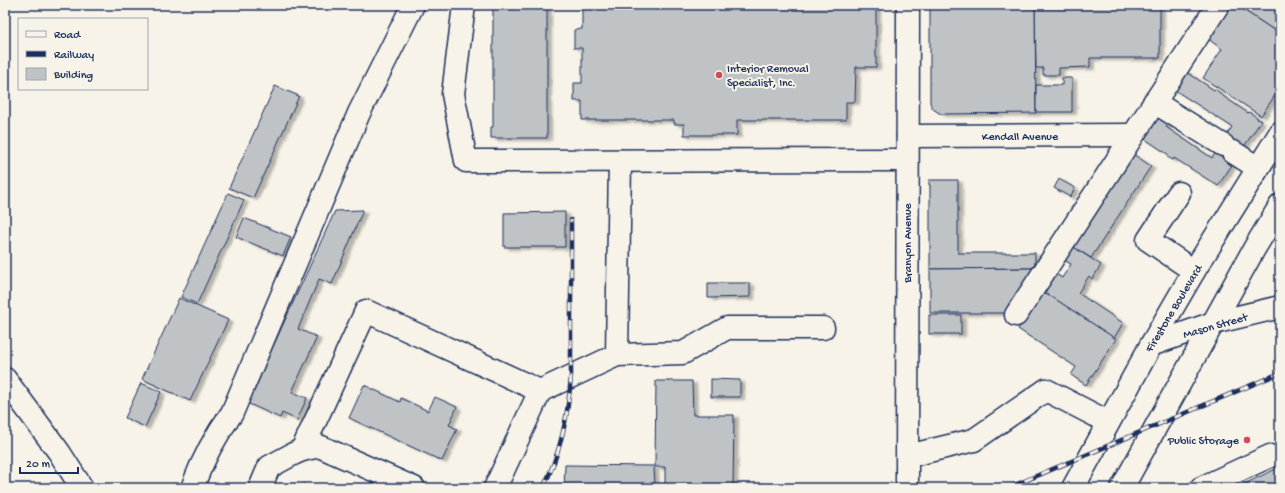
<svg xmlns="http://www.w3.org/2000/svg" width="1285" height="493" font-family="'Gochi Hand',sans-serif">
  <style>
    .building { fill: #c0c3c5; stroke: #1b2f5e; filter: url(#shadow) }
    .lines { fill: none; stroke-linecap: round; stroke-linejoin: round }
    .minor-casing { stroke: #1b2f5e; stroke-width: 25 }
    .major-casing { stroke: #1b2f5e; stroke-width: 25 }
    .minor { stroke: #f7f3e8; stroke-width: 22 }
    .major { stroke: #f7f3e8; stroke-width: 22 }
    .rail-casing { stroke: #1b2f5e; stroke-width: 4.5 }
    .rail { stroke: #f7f3e8; stroke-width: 3; stroke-dasharray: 9; stroke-linecap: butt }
    .poi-dot { fill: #d1495b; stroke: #f7f3e8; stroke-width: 1.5 }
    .labels { text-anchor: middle; stroke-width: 4; stroke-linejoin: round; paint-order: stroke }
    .poi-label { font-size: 12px; fill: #1b2f5e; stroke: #f7f3e8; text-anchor: start }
    .street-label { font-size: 12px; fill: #1b2f5e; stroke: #f7f3e8 }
  </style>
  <defs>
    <filter id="shadow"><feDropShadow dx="4.5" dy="2.5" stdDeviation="1" flood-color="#0004"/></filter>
  </defs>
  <rect width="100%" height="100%" fill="#f7f3e8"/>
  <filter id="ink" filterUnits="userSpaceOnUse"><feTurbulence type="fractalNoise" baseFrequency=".025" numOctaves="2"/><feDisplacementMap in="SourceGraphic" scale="8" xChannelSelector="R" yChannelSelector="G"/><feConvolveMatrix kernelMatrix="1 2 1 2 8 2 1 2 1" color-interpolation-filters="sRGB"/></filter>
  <g filter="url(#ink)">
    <g class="building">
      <path d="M493 5H547V138H491V127H493Z"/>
      <path d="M582 5H876V67H856L855 102H846V120H737V135H684V124H674V120H582V101H574V83H582V48H574V30L582 29Z"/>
      <path d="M1230 5H1236L1280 34V88L1261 116 1203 78 1222 49 1208 39Z"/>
      <path d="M1241 5H1280V34L1239 7Z"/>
      <path d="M1035 6H1160V58H1090V67L1059 68V75H1043V68H1036Z"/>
      <path d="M1035 7 1036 113 941 114 933 109 930 103V8Z"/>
      <path d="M1185 71 1214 90 1215 89 1220 93V94L1248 113 1249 112 1258 118 1257 119 1261 121 1218 186 1174 158 1173 160 1167 157 1169 155 1142 137 1159 113 1170 121 1166 127 1212 158 1232 127 1173 89Z"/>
      <path d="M1062 78H1072V112H1036V85H1062Z"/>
      <path d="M275 86 299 96 253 198 229 188Z"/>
      <path d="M1133 154 1151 166 1091 258 1072 246Z"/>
      <path d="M1059 179 1075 188 1070 197 1054 188Z"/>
      <path d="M929 180H958V253H1035V268L930 269V185H929Z"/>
      <path d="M228 193 244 200 197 304 181 297Z"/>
      <path d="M363 210 332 284 319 279 298 329 317 337 292 392 307 398 297 420 282 413 280 418 247 403 335 211Z"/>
      <path d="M565 212V247H504V213Z"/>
      <path d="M244 218 291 237 283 256 236 237Z"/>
      <path d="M1072 246 1101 265 1092 279 1089 276 1078 293 1123 323 1114 338 1043 291 1054 273 1062 278 1071 264 1064 260Z"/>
      <path d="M1035 268 1006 313H930V269Z"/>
      <path d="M708 283H750V297L708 298Z"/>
      <path d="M1043 291 1116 339 1086 385 1071 375 1076 367 1018 329Z"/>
      <path d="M179 298 228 320 190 401 142 379Z"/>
      <rect x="929" y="315" width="32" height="19"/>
      <path d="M711 379 740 380V397H711Z"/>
      <path d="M656 381H692L693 415H734L733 488H665V467H655Z"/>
      <path d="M141 383 161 392 145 427 125 418Z"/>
      <path d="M364 385 400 402 401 398 428 411 435 397 457 407 449 425 457 429 442 461 349 418Z"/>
      <path d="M565 465 654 466 655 488H564Z"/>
      <path d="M1280 467V488H1243L1242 485Z"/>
      <path d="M303 484 312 488H302Z"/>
    </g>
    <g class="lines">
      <g class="minor-casing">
        <g id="minor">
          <path d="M464 5 453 94 466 161 907 160"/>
          <path d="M1154 102 1223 145"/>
          <path d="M908 136 1133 135"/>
          <path d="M1233 152 1258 168"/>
          <path d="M620 161 617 355 683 353 727 328H823"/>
          <path d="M1179 193 1148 240 1194 271"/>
          <path d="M1016 315 1218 5"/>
          <path d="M1151 345 1213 323 1280 307"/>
          <path d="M5 379 59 452 82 488"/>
          <path d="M302 450 366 311 540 391"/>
          <path d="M908 456 974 440 1046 390 1108 422"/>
          <path d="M907 481 908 5"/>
          <path d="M192 488C202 461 215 436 232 413L359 113 413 5"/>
          <path d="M260 488 269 467 293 454 302 450 319 446 414 488"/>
          <path d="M495 488 540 391 617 355"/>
          <path d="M1201 488 1270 456"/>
        </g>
      </g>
      <g class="major-casing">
        <g id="major">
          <path d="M1073 488 1151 345 1194 271 1280 133"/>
          <path d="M1122 488 1254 249 1280 206"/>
        </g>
      </g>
      <use href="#minor" class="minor"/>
      <use href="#major" class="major"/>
      <g class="rail-casing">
        <g id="rail">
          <path d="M543 488C561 452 568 416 571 376V220"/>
          <path d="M1008 488 1280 373"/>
        </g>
      </g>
      <use href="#rail" class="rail"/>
    </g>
  </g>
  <g class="poi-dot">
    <circle cx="719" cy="75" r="4"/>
    <circle cx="1247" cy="440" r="4"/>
  </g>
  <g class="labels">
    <g class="poi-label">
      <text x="727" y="72">Interior Removal<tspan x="727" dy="14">Specialist, Inc.</tspan></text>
      <text x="1239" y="444" text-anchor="end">Public Storage</text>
    </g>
    <g class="street-label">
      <text x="1020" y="140">Kendall Avenue</text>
      <text transform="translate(907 243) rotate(-90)" y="4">Branyon Avenue</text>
      <text transform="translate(1173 308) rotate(-59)" y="4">Firestone Boulevard</text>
      <text transform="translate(1215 325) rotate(-16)" y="4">Mason Street</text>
    </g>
  </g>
  <rect width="1285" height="493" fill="none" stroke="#f7f3e8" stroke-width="20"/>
  <rect x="10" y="10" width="1265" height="473" fill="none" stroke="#1b2f5e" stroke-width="1.5" filter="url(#ink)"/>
  <rect x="18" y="18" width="130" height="72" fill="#f7f3e8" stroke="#9fa5b1"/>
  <rect x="26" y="31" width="20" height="6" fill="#f7f3e8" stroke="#9fa5b1"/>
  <text x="54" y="38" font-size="12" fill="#1b2f5e">Road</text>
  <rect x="26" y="51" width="20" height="6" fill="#1b2f5e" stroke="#9fa5b1"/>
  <text x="54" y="58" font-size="12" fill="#1b2f5e">Railway</text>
  <rect x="26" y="68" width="20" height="12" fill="#c0c3c5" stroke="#9fa5b1"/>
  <text x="54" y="78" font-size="12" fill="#1b2f5e">Building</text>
  <path d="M20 467v6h58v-6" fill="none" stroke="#1b2f5e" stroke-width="2"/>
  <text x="26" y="467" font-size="12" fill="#1b2f5e" stroke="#f7f3e8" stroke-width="3" paint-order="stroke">20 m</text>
</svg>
